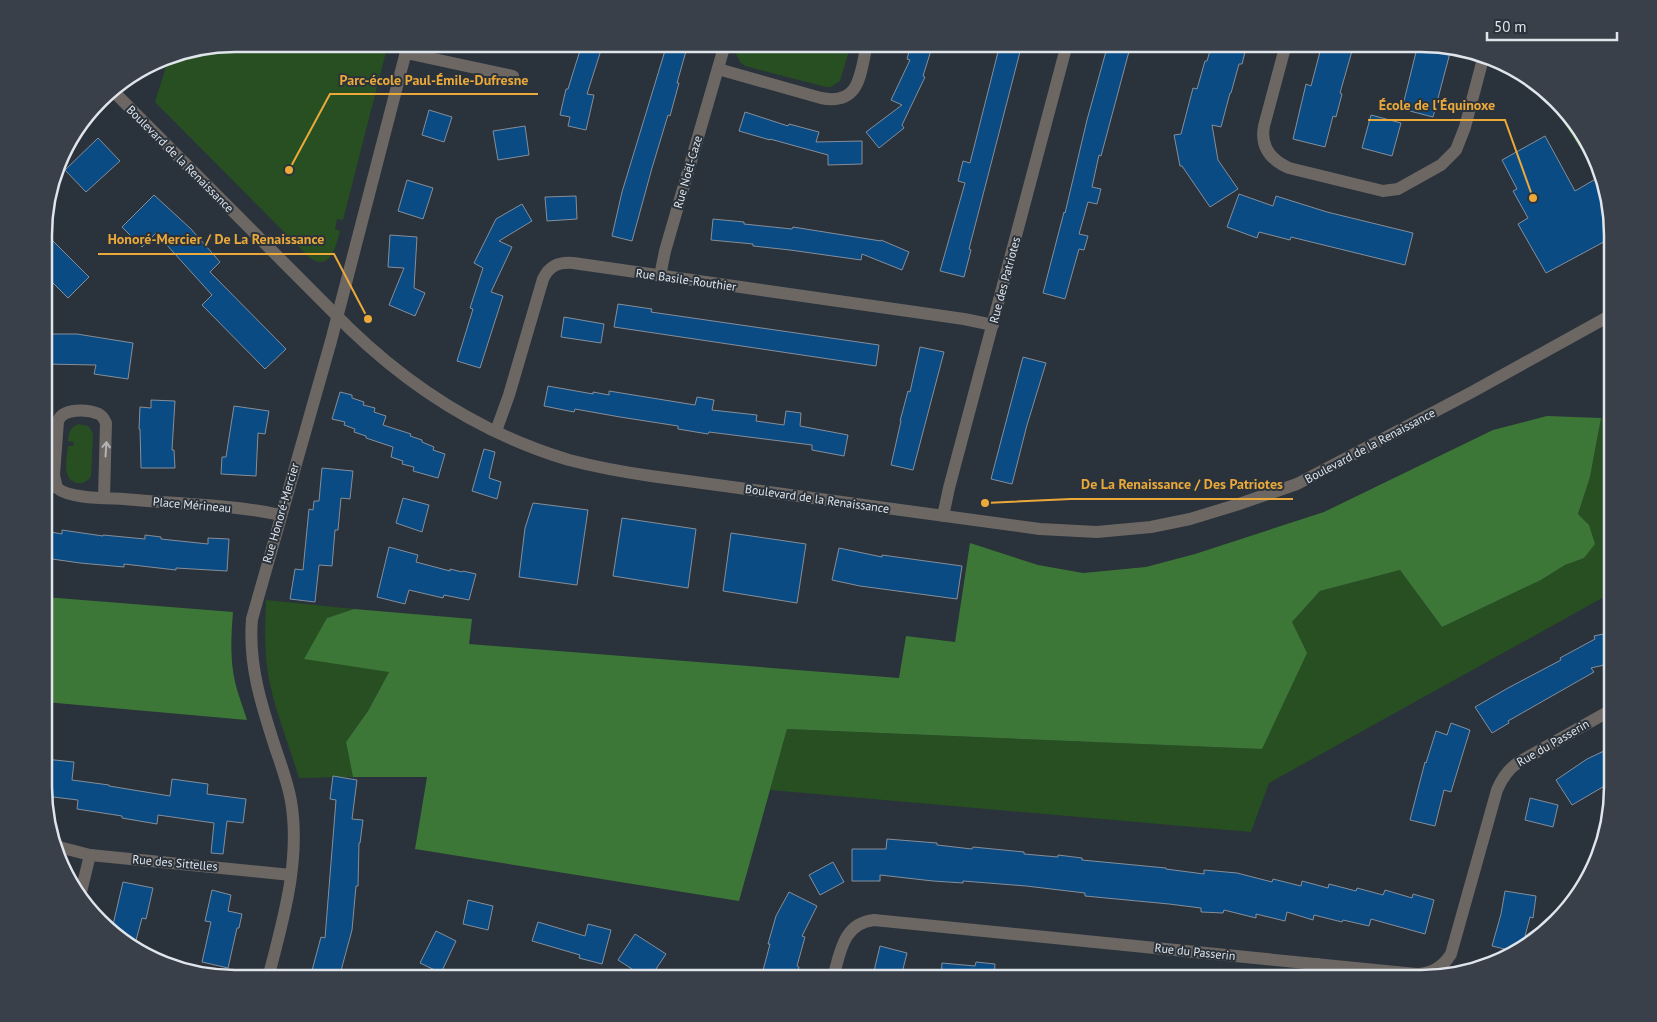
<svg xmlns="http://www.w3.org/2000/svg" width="1657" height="1022" font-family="'PT Sans',sans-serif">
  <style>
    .green { fill: #274f22 }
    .forest { fill: #3d7737 }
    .building { fill: #0b4b84; stroke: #858e99 }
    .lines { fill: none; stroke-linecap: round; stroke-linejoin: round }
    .minor { stroke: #6c6763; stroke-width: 12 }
    .tertiary { stroke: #6c6763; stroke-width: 12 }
    .oneway { stroke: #b2b3b5 }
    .labels { text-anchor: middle; stroke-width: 4; stroke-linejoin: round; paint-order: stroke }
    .street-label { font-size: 12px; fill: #e0e5eb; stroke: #2a323b }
    .rim { fill: none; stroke: #e0e5eb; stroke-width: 2.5 }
    .leader { fill: none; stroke: #eba93a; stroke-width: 2 }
    .callout-dot { fill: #eba93a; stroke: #2a323b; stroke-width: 2 }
    .callout-label { font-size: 14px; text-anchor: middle; font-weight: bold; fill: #eba93a; stroke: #2a323b; stroke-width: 4; stroke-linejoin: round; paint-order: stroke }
  </style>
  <rect width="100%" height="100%" fill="#2a323b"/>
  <g class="green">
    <path d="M236 44H388L343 220 337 219 335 229 340 231C336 245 331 272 310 258L155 102 169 57Z"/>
    <path d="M739 44H851L840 81 831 87H826L745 66 740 62 736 54Z"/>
    <path d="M1567 118 1588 140V141L1578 146 1565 125 1569 122Z"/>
    <path d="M1601 418 1613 420V592L1269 783 1251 832 770 790 787 729 1262 749 1292 622 1320 591 1400 570 1442 627 1541 580 1565 565 1584 558 1589 525 1578 514 1590 477Z"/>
    <path d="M78 424 88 426 93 433 91 476C87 482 83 484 77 483 61 479 67 458 68 446H73L74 442 68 441C69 432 70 428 78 424Z"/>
    <path d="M266 600 354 609 327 618 389 672 368 711 346 742 353 777 299 778C289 744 274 709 268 674 264 649 265 625 266 600Z"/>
  </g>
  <g class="forest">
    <path d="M1547 416 1601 418 1590 477 1578 514 1589 525 1595 544 1584 558 1565 565 1541 580 1442 627 1400 570 1320 591 1292 622 1307 653 1262 749 787 729 739 901 415 849 427 777H353L346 742 368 711 389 672 304 659 327 618 354 609 472 619 469 644 899 678 906 636 955 642 970 543 1038 565 1083 573 1146 567 1195 554 1324 512 1493 430Z"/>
    <path d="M45 597 233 612C231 636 230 659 235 682 238 695 243 707 247 720L45 702Z"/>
  </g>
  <g class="building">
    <path d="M582 44H593L602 47 587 94 594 95 586 130 568 126 570 117 560 115 566 89H568Z"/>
    <path d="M667 44H688L677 83H679L670 116 668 115 652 168 632 241 612 236 622 192Z"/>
    <path d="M911 44H933L923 76 925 77 902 125 904 128 879 148 866 132 902 105 891 100 910 60 907 59Z"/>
    <path d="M1000 44H1022L969 249 971 250 964 277 940 271 965 183 958 181 963 161 970 163Z"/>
    <path d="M1108 44H1131L1101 156 1099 155 1092 187 1101 189 1097 204 1088 202 1079 234 1088 236 1084 250 1079 249 1065 299 1043 293 1064 212 1065 213 1087 120Z"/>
    <path d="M1212 44H1247L1242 64H1239L1231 93H1230L1221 127 1212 125 1218 160 1238 189 1210 207 1182 166H1180L1174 135 1181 134 1193 88 1197 89 1205 61H1207Z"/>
    <path d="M1322 44H1354L1340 93 1342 94 1336 117 1333 116 1325 147 1293 139 1306 84 1311 86Z"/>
    <path d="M1418 44 1451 49 1433 117 1402 109Z"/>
    <path d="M429 110 452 117 444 142 422 135Z"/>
    <path d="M745 112 788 126 789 124 819 132 816 142 862 141V164L828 165V155L770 139V140L739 131Z"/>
    <path d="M1371 115 1401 123 1392 156 1362 148Z"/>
    <path d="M525 126 529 155 498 160 493 131Z"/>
    <path d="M1545 136 1575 191 1599 177 1613 224V237L1546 273 1518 224 1528 218 1513 191 1517 189 1502 160Z"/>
    <path d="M98 138 120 161 86 192 65 170Z"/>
    <path d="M407 180 433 188 423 219 398 211Z"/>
    <path d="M1239 194 1273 206 1276 196 1327 212 1413 233 1405 265 1291 237 1290 240 1259 232 1257 238 1227 227Z"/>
    <path d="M154 195 191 229 220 262 210 272 286 349 265 369 202 305 212 295 156 233 142 247 122 227Z"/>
    <path d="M576 196 577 219 547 221 545 197Z"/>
    <path d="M522 204 532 221 499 241 512 247 491 292 503 296 480 368 457 361 473 309 470 308 483 268 474 263 496 219Z"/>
    <path d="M713 219 744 222V224L792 229 793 227 881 241V240L909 252 902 270 862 254 861 260 790 250 753 246V244L711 240Z"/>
    <path d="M45 233 89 277 68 298 45 275Z"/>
    <path d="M390 235 417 237 414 288 425 293 415 316 389 305 404 268 388 267Z"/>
    <path d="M618 304 652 309 651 312 879 345 876 366 614 327Z"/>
    <path d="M564 317 604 324 601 343 561 337Z"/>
    <path d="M45 334H77L133 343 128 379 94 374 96 365 45 364Z"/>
    <path d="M920 347 944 352 913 470 891 465 901 421H900L908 391 910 392Z"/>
    <path d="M1023 357 1046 363 1027 425 1012 484 991 479Z"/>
    <path d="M548 386 593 394V392L609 395V391L695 405 697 397 714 400 712 410 757 415 756 421 784 425 786 411 801 413 800 426 848 435 844 456 812 450V445L709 432 708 434 678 429V426L620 417 575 409 574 412 544 406Z"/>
    <path d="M340 392 352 395V398L364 402 363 405 375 408 374 412 386 416 383 425 411 434 410 436 422 440V442L434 447 433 450 445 454 438 478 413 471 414 467 402 464 403 461 391 457 393 447 366 438V436L354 432 355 429 344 425 345 422 332 419Z"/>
    <path d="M151 400 175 401 172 450H174L175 468H141L140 429H139L140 407 151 408Z"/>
    <path d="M234 406 269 411 265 434 258 433 256 476 221 474 222 457H226Z"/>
    <path d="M484 449 495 452 489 478 501 482 497 499 472 491Z"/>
    <path d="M322 468 353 471 350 499 341 498 338 530H335L332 566 319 565 315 602 290 599 295 569 303 570 309 509 313 510 314 501H319Z"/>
    <path d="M403 498 429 505 422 532 396 523Z"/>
    <path d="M533 503 588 510 577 585 519 577 525 528Z"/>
    <path d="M622 518 696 529 688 588 613 576Z"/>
    <path d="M62 530 103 536V535L145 539V535L161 537V539L208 544V538L229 539 227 571 176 568V570L124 564V567L80 563 45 558V531L62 534Z"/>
    <path d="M731 533 806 544 797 603 723 591Z"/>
    <path d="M389 547 418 555 416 562 450 571V569L462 572 463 571 476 574 469 600 444 595 443 598 409 590 405 604 377 597Z"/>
    <path d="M839 548 882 557V555L962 566 957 599 860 586 832 580Z"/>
    <path d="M1613 632V663L1591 668 1594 672 1508 721 1509 723 1492 733 1475 707 1508 688 1561 660 1560 658 1595 639 1594 636Z"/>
    <path d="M1451 723 1470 730 1451 792 1444 790 1435 826 1410 820 1425 762 1426 763 1436 731 1447 735Z"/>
    <path d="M1606 750 1613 763V781L1572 805 1556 780 1587 759Z"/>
    <path d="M45 759 74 762 72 780 109 785V786L170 796 172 779 208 784 207 794 246 799 243 823 227 821 223 854 211 853 214 823 158 815 157 824 122 818V816L77 809 78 800 45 796Z"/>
    <path d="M333 776 357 780 352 819 363 820 360 843H359L358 886H356L352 930 339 978H310L321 937 325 938 336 800 330 799Z"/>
    <path d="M1530 798 1558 805 1553 827 1525 820Z"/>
    <path d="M887 839 937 843V845L972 849 973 847 1024 852V854L1058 857V855L1082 858V860L1166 868V869L1204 874V870L1237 873 1272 882 1273 879 1301 886 1302 881 1328 888 1329 884 1356 891 1357 888 1383 895 1385 890 1412 898 1413 894 1434 900 1425 934 1371 919 1369 926 1343 920 1342 922 1314 915 1313 920 1287 912 1285 921 1256 914V918L1224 910 1223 913 1201 912V908L1169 904 1085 896V893L1026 886 963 881V883L933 881 880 875V881H852V849H886Z"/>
    <path d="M833 862 844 882 820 895 809 875Z"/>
    <path d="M123 882 153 888 146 919 142 918 134 948 129 946 112 929Z"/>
    <path d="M212 890 231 895 228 911 242 914 239 928H237L228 968 202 962 211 922 205 921Z"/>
    <path d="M1505 891 1536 896 1533 918 1530 917 1522 948 1517 952 1492 946 1501 914Z"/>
    <path d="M789 892 817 906 802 936 805 937 797 966 799 967 796 978H761L770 944H768L776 916Z"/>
    <path d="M468 900 493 906 488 930 463 924Z"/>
    <path d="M538 922 585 936 588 924 611 930 602 964 579 958 580 955 532 941Z"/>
    <path d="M436 931 456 941 441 973 420 963Z"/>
    <path d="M635 934 666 954 650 978H646L618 960Z"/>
    <path d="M880 946 907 953 901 977 874 971Z"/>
    <path d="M976 962 995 964 994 978H941L942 963 975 966Z"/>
  </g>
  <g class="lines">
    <g class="minor">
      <path d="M1286 44 1264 126C1260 147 1271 160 1289 168L1383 191 1398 189 1441 165 1456 150 1465 127 1484 55"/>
      <path d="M406 53 513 76"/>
      <path d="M718 69 821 98C861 106 860 73 867 44"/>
      <path d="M660 276 665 251 725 44"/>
      <path d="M496 431 509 395 543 279C549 266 558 262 573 263L964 319 993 325"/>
      <path d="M104 498 106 423C104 419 103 416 99 414 87 409 63 408 58 421L54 475 57 488C70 499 107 498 124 499 176 504 230 504 281 515"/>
      <path d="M59 847 90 855 291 875"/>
      <path d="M80 896 90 855"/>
      <path d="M268 978C283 921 301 860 291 801 288 784 282 767 276 750 262 707 248 665 252 619L331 341 408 44"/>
      <path d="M833 978C840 953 843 923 874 920L1416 974C1431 974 1443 967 1451 954L1497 790C1502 778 1508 769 1519 762L1613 709"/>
      <path d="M1315 978 1317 964"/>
    </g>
    <g class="tertiary">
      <path d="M112 90 349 328C411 388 485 435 569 460 596 467 623 472 651 476L1040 529 1097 532 1151 527 1190 519 1236 505 1297 484 1472 392 1613 314"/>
      <path d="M943 516 949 488 1067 44"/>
    </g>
  </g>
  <defs><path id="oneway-shaft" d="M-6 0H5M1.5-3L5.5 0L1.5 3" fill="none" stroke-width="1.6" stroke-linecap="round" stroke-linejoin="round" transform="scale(1.25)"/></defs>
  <use class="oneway" href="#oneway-shaft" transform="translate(106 449) rotate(-86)"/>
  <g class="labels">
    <g class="street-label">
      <text transform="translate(180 159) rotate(45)" y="4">Boulevard de la Renaissance</text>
      <text transform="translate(688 172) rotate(-74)" y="4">Rue Noël-Caze</text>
      <text transform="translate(686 280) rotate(8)" y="4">Rue Basile-Routhier</text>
      <text transform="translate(1005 280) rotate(-75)" y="4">Rue des Patriotes</text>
      <text transform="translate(1370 446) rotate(-28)" y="4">Boulevard de la Renaissance</text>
      <text transform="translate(817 499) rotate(8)" y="4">Boulevard de la Renaissance</text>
      <text transform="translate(192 505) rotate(5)" y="4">Place Mérineau</text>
      <text transform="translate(281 513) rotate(-74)" y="4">Rue Honoré-Mercier</text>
      <text transform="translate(1553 743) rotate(-30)" y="4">Rue du Passerin</text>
      <text transform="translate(175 863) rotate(5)" y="4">Rue des Sittelles</text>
      <text transform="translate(1195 952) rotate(6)" y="4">Rue du Passerin</text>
    </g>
  </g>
  <path d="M0 0H1657V1022H0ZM235 52H1421A183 183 0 0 1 1604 235V787A183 183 0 0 1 1421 970H235A183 183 0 0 1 52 787V235A183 183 0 0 1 235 52Z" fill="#394049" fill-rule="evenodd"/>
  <path class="rim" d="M235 52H1421A183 183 0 0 1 1604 235V787A183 183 0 0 1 1421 970H235A183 183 0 0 1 52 787V235A183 183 0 0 1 235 52Z"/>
  <path class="leader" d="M289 170L330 94H538M1533 198L1505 120H1368M368 319L334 254H98M985 503L1071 499H1293"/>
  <g class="callout-dot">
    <circle cx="289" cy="170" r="5"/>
    <circle cx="1533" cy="198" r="5"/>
    <circle cx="368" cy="319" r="5"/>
    <circle cx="985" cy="503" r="5"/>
  </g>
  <g class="callout-label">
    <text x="434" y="85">Parc-école Paul-Émile-Dufresne</text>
    <text x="1437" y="110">École de l'Équinoxe</text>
    <text x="216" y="244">Honoré-Mercier / De La Renaissance</text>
    <text x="1182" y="489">De La Renaissance / Des Patriotes</text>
  </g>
  <path d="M1487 32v8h130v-8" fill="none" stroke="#e0e5eb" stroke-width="2.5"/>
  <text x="1494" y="32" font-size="15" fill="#e0e5eb" stroke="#2a323b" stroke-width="4" paint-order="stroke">50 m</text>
</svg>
